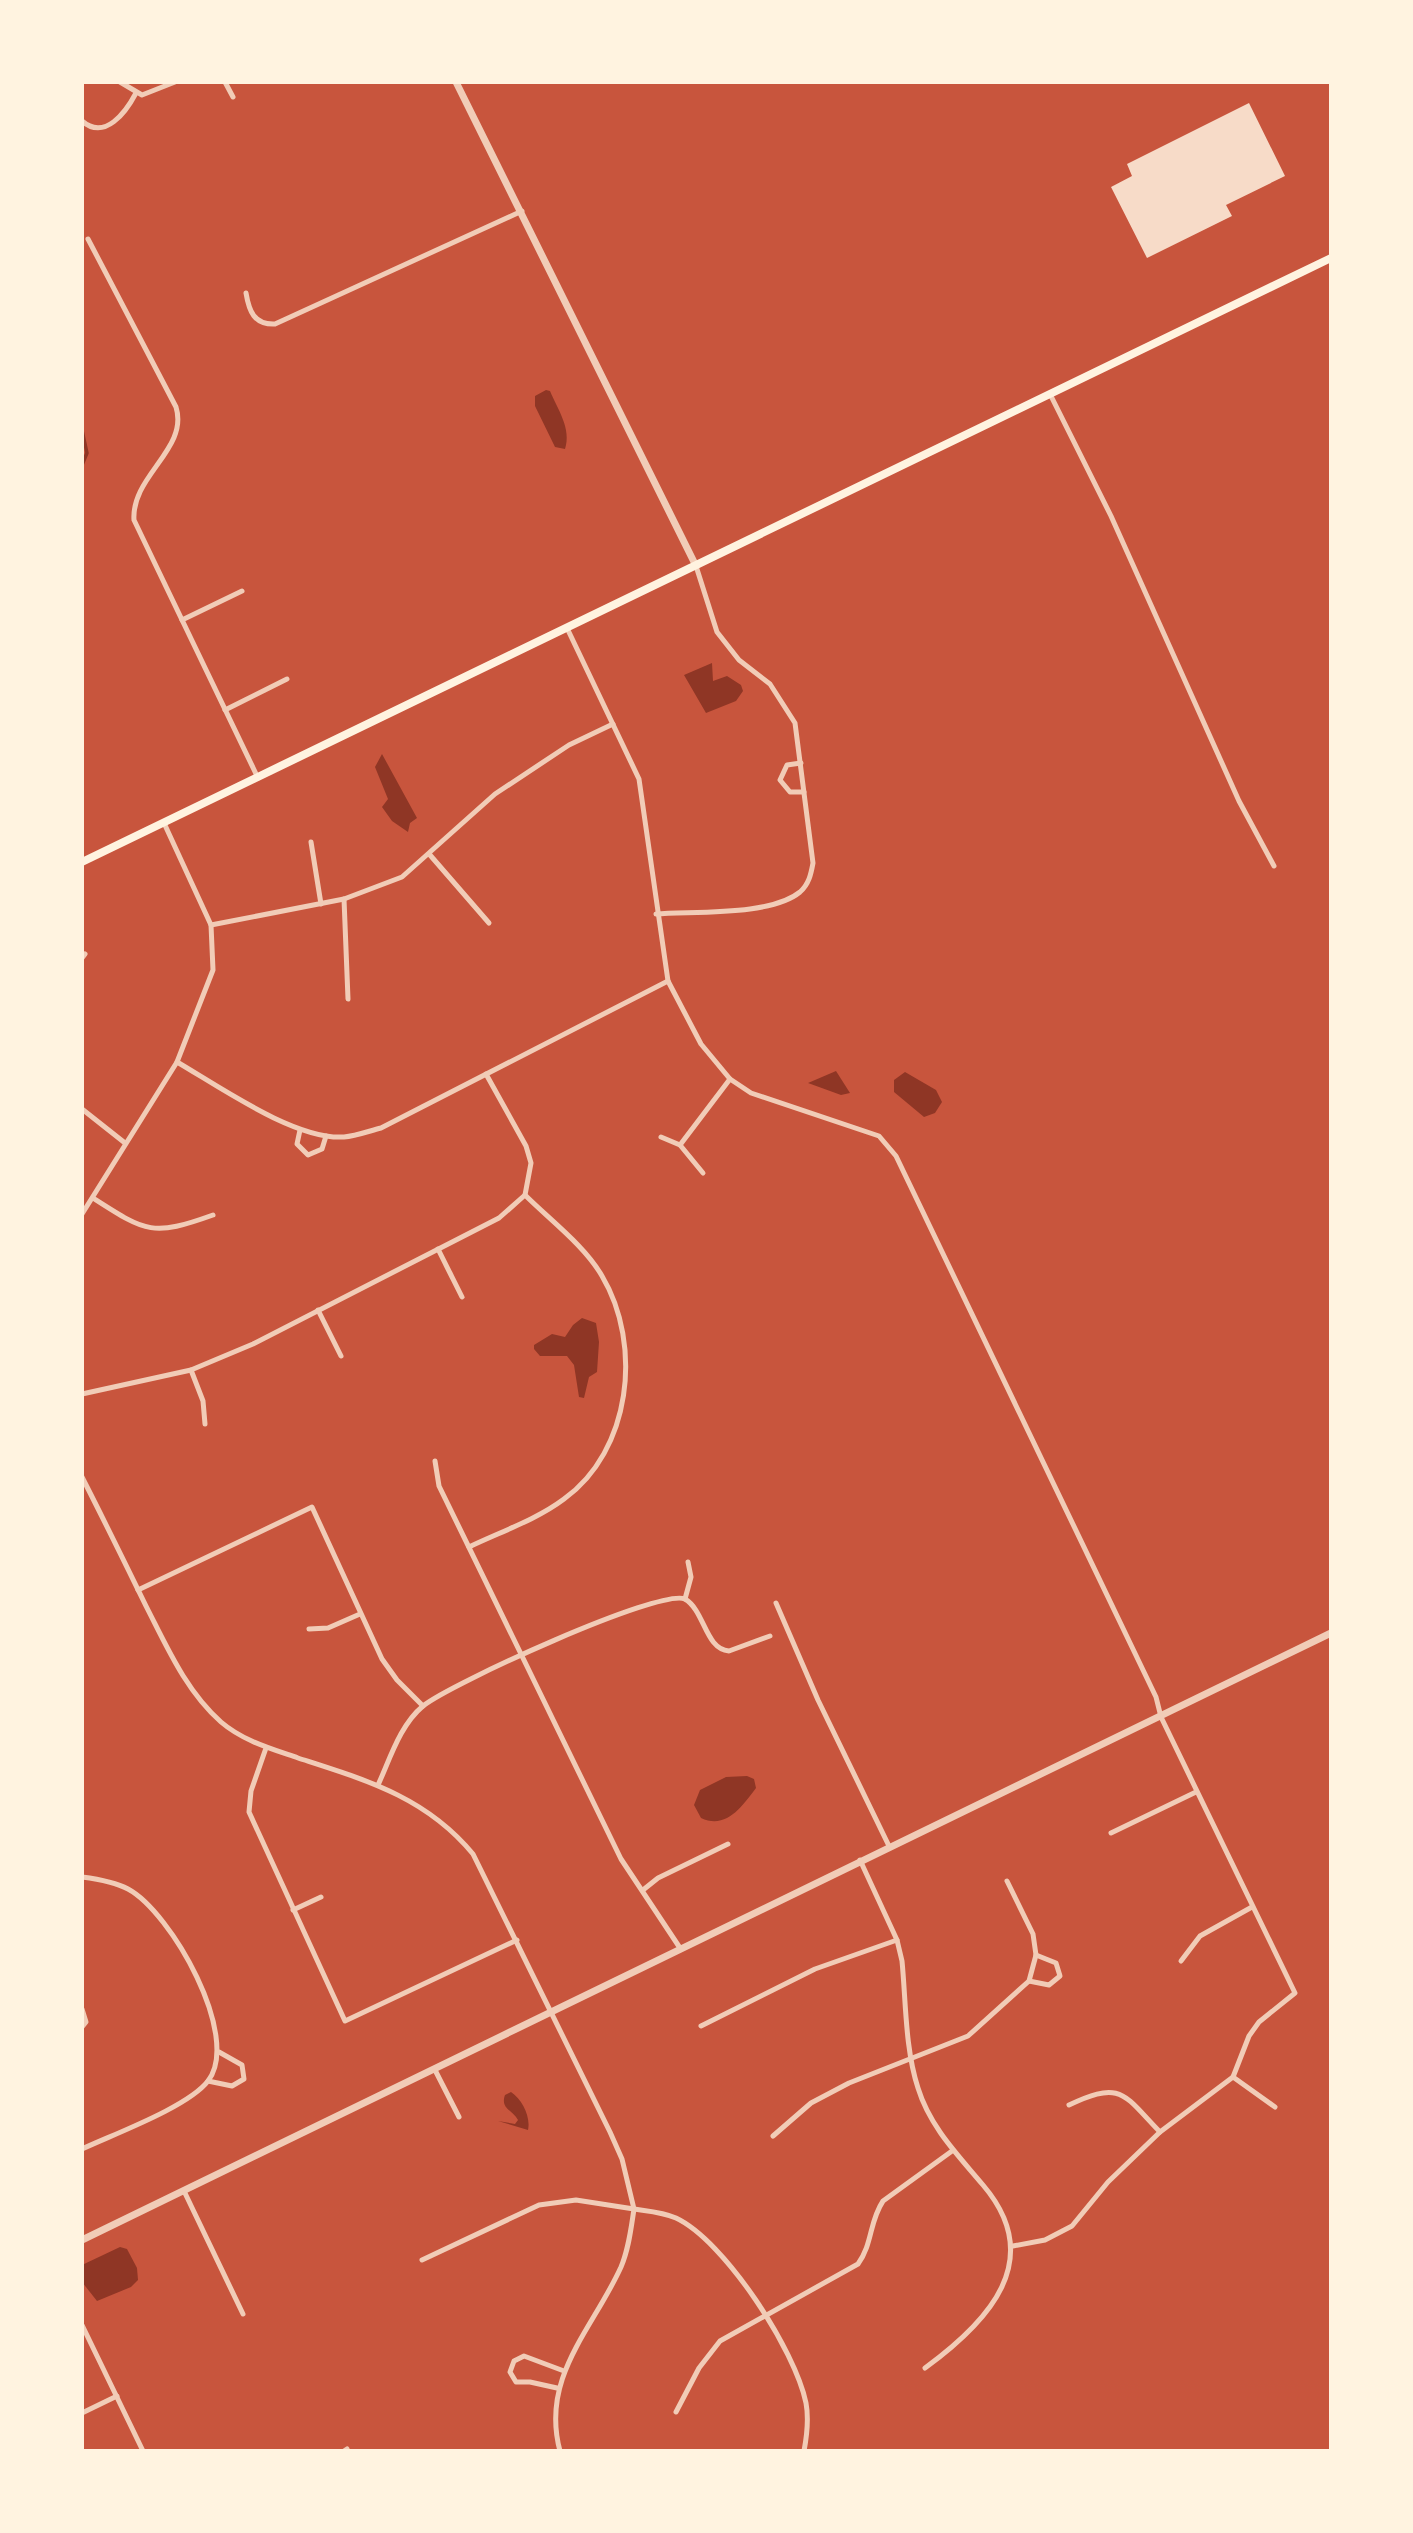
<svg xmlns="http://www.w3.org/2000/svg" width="1413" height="2533" font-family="'Work Sans',sans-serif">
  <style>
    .water { fill: #8f3625 }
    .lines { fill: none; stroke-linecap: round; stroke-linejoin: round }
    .stream { stroke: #8f3625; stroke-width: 3.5 }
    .building { fill: #f7dbc8 }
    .minor { stroke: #f1ccb7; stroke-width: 5 }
    .tertiary { stroke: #f1ccb7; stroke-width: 7 }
    .secondary { stroke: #fff3e0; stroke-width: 8 }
  </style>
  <rect width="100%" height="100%" fill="#c8553d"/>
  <g class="water">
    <path d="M546 390 550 391C557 408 572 429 565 449L555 447 535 406V396Z"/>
    <path d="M712 663 713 681 727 676 741 685 743 691 736 701 706 713 684 675Z"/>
    <path d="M382 754 417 818 410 823 408 832 392 821 382 807 388 799 375 767Z"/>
    <path d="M836 1071 850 1093 841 1095 808 1083Z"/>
    <path d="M905 1072 936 1090 942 1102 935 1113 924 1117 894 1092V1080Z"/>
    <path d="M582 1318 596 1323 599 1342 597 1372 589 1377 584 1398 579 1397 574 1365 567 1356H540L534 1349V1345L552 1334 565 1337 573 1325Z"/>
    <path d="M747 1776 754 1779 756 1788C743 1805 727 1830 701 1818L694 1805 700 1790 726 1777Z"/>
    <path d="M511 2092C522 2099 531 2117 528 2130L498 2121 515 2124 518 2120C513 2110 500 2109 505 2095Z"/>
    <path d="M120 2247 127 2249 137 2268 138 2280 131 2287 97 2301 82 2282V2265Z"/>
  </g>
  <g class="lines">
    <path class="stream" d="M82 430 87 453 82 465"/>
  </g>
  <path class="building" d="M1249 103 1285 176 1226 205 1232 216 1147 258 1111 187 1132 176 1127 164Z"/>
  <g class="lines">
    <g class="minor">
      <path d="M120 82 142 95 175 82"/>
      <path d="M225 82 233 97"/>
      <path d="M82 121C105 141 126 112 136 93"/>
      <path d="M88 239 176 407C189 449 131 476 134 520L258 778"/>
      <path d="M246 293C249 311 254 325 275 324L522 211"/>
      <path d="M1050 394 1111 516 1239 801 1274 866"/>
      <path d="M182 620 242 591"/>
      <path d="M567 628 639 779 668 981 701 1044 730 1079 751 1093 879 1136 896 1156 1156 1697 1161 1717 1295 1993 1259 2022 1249 2036 1233 2077 1160 2132 1108 2182 1072 2226 1045 2240 1013 2246"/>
      <path d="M225 710 287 679"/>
      <path d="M801 763 787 765 780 780 790 792H804"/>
      <path d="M311 842 321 904"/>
      <path d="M430 855 489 923"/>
      <path d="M344 899 348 999"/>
      <path d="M656 914C694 911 771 916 800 892 809 884 811 874 813 863L795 723 770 684 739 660 717 632 696 566"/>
      <path d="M211 925 344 899 402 877 495 794 569 745 613 724"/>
      <path d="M82 958 85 954"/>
      <path d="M177 1062C220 1087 295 1140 344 1137 356 1136 369 1131 381 1128L668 981"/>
      <path d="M82 1109 125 1143"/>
      <path d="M300 1130 297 1144 308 1155 322 1149 326 1136"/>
      <path d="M661 1137 680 1145 703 1173"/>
      <path d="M680 1145 730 1079"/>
      <path d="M93 1198C146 1232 152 1237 213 1215"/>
      <path d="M82 1214 177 1062 213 970 211 925 164 823"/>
      <path d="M438 1249 462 1297"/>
      <path d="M318 1310 341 1356"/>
      <path d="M191 1370 203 1401 205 1424"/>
      <path d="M82 1394 191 1370 253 1344 499 1218 525 1195"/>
      <path d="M435 1461 439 1486 621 1859 680 1948"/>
      <path d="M82 1477C104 1520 125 1563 146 1606 167 1647 186 1691 221 1722 243 1741 272 1749 298 1758 366 1780 426 1797 473 1854L610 2132 622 2159 634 2209C647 2211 663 2212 676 2218 725 2241 795 2350 806 2403 809 2419 807 2435 804 2451"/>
      <path d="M469 1547C500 1532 536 1520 564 1499 631 1451 643 1345 602 1276 585 1246 550 1220 525 1195L531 1163 526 1146 486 1074"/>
      <path d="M688 1562 691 1577 685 1599C705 1611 705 1649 729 1651L770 1636"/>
      <path d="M138 1590 312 1507 382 1659 397 1680 423 1706"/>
      <path d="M776 1603 818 1700 889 1846"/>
      <path d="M309 1629 328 1628 360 1614"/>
      <path d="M266 1748 251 1791 249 1812 345 2021 517 1940"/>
      <path d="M378 1785C390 1759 400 1725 423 1706 450 1684 660 1588 685 1599"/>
      <path d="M1111 1833 1196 1792"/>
      <path d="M860 1860 897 1940 902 1961C906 2002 905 2048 918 2088 930 2127 958 2155 983 2185 1047 2260 988 2322 925 2368"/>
      <path d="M82 1877C97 1879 115 1882 128 1889 171 1912 242 2037 208 2081 188 2107 114 2134 82 2149"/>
      <path d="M643 1890 658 1878 728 1844"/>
      <path d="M293 1910 321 1897"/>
      <path d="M1181 1961 1200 1936 1252 1907"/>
      <path d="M1029 1981 1049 1985 1060 1976 1056 1963 1036 1955"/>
      <path d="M82 2009 86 2022 82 2027"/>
      <path d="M701 2026 815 1969 897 1940"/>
      <path d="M435 2070 459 2117"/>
      <path d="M1233 2077 1275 2107"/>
      <path d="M208 2081 232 2086 244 2079 242 2065 219 2052"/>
      <path d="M1069 2105C1122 2080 1123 2094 1160 2132"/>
      <path d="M773 2136 811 2103 849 2083 968 2036 1029 1981 1036 1955 1033 1934 1007 1881"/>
      <path d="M184 2191 243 2314"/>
      <path d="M422 2260 539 2205 576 2200 634 2209C631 2228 629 2248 621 2267 593 2329 540 2377 560 2451"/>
      <path d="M82 2325 143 2451"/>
      <path d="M557 2388 530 2382H516L510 2372 514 2361 524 2356 564 2371"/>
      <path d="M676 2412 699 2368 720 2341 858 2264C873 2243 869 2222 883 2201L952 2151"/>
      <path d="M82 2413 117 2396"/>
      <path d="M344 2451 347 2449"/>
    </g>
    <g class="tertiary">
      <path d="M456 82 696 566"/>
      <path d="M82 2240 1331 1633"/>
    </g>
    <path class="secondary" d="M82 862 1331 258"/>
  </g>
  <rect width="1413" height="2533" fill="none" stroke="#fff3e0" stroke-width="168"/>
</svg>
